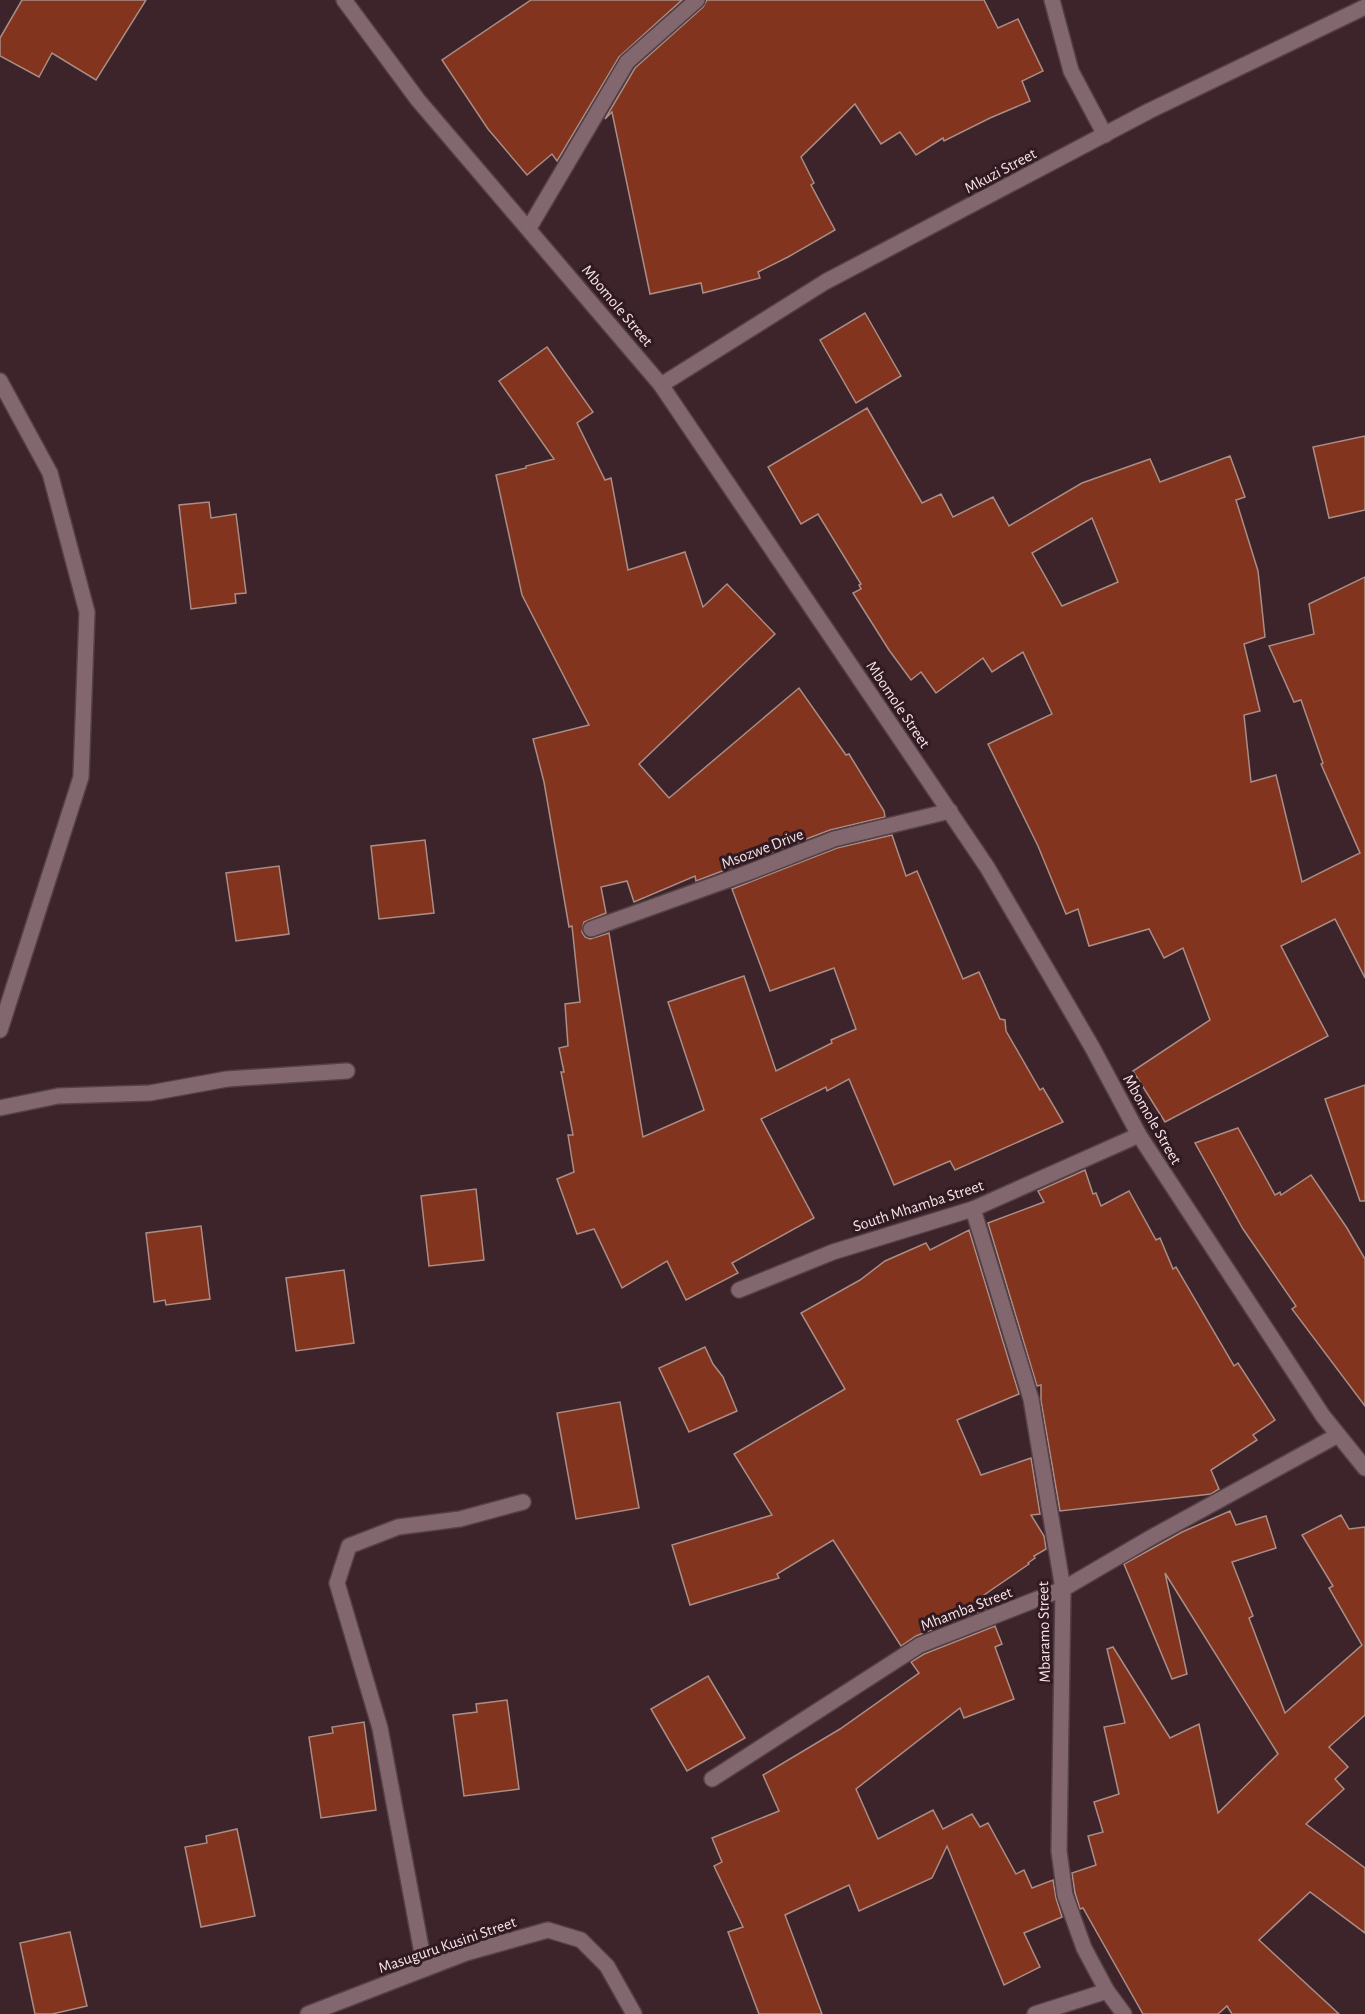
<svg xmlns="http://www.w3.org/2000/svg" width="1365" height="2014" font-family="'Alegreya Sans',sans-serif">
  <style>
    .building { fill: #82341f; stroke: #aa8d85; stroke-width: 1.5; fill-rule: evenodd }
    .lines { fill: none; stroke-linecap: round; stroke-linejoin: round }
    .service-casing { stroke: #544046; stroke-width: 18 }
    .minor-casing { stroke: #544046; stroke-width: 18 }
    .service { stroke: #83676e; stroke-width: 15 }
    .minor { stroke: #83676e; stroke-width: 15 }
    .labels { text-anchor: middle; stroke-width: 6; stroke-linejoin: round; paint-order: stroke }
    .street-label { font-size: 16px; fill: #f4e4e7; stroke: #311a21 }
  </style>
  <rect width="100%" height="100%" fill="#3c242a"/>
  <g class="building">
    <path d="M22 0H146L96 80 52 53 39 77 0 56V38Z"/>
    <path d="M531 0H682L619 57 557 161 552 154 527 175 488 129 442 60Z"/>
    <path d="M707 0H984L998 28 1018 19 1043 71 1022 81 1030 101 990 118 944 141 943 138 916 155 900 132 881 144 855 104 801 157 814 183 811 185 835 230 788 257 758 272 760 278 703 293 701 283 650 294 612 112 605 119 635 68 703 7Z"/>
    <path d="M865 313 901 376 856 403 820 340Z"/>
    <path d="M547 347 593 412 577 423 605 480 611 478 628 570 685 552 703 607 727 584 775 634 639 764 669 798 799 688 846 755 849 754 884 811 885 817 830 830 696 881 695 876 634 902 627 881 601 887 606 913 584 922 582 932 585 937 590 939 609 933 643 1137 704 1110 668 1002 744 976 776 1071 832 1043 831 1040 856 1029 834 968 770 991 732 889 837 848 892 835 906 876 917 871 963 979 979 972 1000 1019 1005 1020 1006 1031 1040 1090 1043 1088 1063 1122 955 1170 950 1161 894 1185 849 1079 827 1091 826 1087 761 1119 814 1218 732 1263 738 1273 686 1300 667 1261 622 1288 594 1229 577 1234 557 1179 574 1172 568 1135H573L561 1072H564L559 1048 568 1046 565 1004 580 1002 572 926 569 927 544 782 533 739 589 725 522 595 496 475 526 468V466L554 459 499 381Z"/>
    <path d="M867 408 922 503 941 494 953 517 993 497 1009 526 1082 483 1150 459 1160 482 1230 456 1245 497 1236 500 1258 571 1265 637 1244 644 1260 711 1244 715 1251 782 1276 775 1302 882 1360 853 1321 764 1323 763 1301 700 1294 702 1269 646 1314 634 1309 604 1365 577V978L1335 919 1281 946 1328 1036 1165 1122 1133 1071 1210 1020 1183 948 1164 958 1149 929 1089 946 1078 909 1066 914 1038 846 988 744 1052 714 1023 652 992 672 983 658 936 693 921 672 911 680 889 650 853 593 861 589 859 585 861 584 818 514 801 524 768 467ZM1092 518 1118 582 1062 606 1032 553Z"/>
    <path d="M1365 436V510L1329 518 1313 447Z"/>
    <path d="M209 502 211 518 236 514 246 593 235 594 236 603 191 609 179 505Z"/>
    <path d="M425 840 434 913 379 919 371 846Z"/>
    <path d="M279 866 289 934 236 941 226 873Z"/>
    <path d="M1365 1085V1201H1360L1325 1099Z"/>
    <path d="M1238 1128 1275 1195 1280 1192 1281 1195 1311 1175 1347 1228 1365 1259V1406L1292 1309 1296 1306 1243 1229 1195 1143Z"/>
    <path d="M1085 1170 1093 1194 1096 1193 1101 1206 1129 1191 1156 1240 1160 1238 1173 1269 1176 1267 1234 1366 1238 1363 1275 1420 1253 1435 1257 1440 1211 1470 1219 1489 1211 1494 1060 1511 1041 1401V1385L1037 1386 988 1223 1044 1202 1038 1191Z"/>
    <path d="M476 1189 484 1260 429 1266 421 1196Z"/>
    <path d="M201 1226 210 1299 166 1305 165 1300 154 1302 146 1233Z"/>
    <path d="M969 1230 1019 1394 957 1420 981 1475 1031 1458 1040 1514 1031 1515 1044 1536 1046 1549 1034 1556 1035 1558 1028 1563 1029 1564 984 1595 988 1608 916 1636 901 1646 833 1540 777 1574 779 1578 690 1605 672 1545 772 1515 734 1454 845 1389 801 1313 860 1280 885 1261 926 1243 930 1250Z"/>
    <path d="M344 1270 354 1343 296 1351 286 1278Z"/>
    <path d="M705 1347 713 1364 723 1377 737 1411 689 1432 659 1368Z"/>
    <path d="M620 1402 639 1508 576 1519 557 1413Z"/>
    <path d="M1230 1511 1236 1525 1266 1516 1276 1548 1232 1562 1253 1616 1249 1618 1285 1713 1362 1645 1329 1588 1333 1586 1302 1535 1341 1515 1349 1529 1365 1527V1715L1329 1747 1348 1767 1335 1779 1344 1789 1306 1824 1365 1868V1933L1310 1892 1259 1940 1339 2014H1232L1227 2006 1218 2014H1143L1083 1908 1080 1909 1075 1893 1072 1873 1096 1865 1088 1836 1103 1832 1094 1802 1119 1794 1104 1727 1125 1723 1107 1649 1113 1647 1170 1738 1199 1724 1218 1813 1278 1754 1165 1573 1187 1674 1172 1679 1124 1564 1182 1532Z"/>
    <path d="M995 1626 1002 1644 995 1647 1014 1699 964 1718 960 1708 856 1789 878 1839 933 1810 943 1829 972 1814 980 1827 988 1823 1016 1874 1024 1870 1032 1888 1053 1880 1056 1898 1062 1917 1024 1933 1040 1967 1004 1985 947 1846 932 1878 859 1911 849 1885 785 1915 822 2014H759L728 1932 743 1927 714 1866 722 1862 712 1838 779 1811 763 1775 840 1729 919 1673 911 1662 924 1654Z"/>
    <path d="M708 1676 745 1738 687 1771 651 1709Z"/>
    <path d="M507 1700 519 1789 464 1796 453 1715 477 1712 476 1704Z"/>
    <path d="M364 1722 376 1810 321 1818 309 1737 333 1733 332 1727Z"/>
    <path d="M237 1829 255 1916 201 1927 185 1847 207 1843 206 1836Z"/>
    <path d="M70 1932 87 2006 52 2014H35L20 1943Z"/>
  </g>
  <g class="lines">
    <g class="service-casing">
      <path id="service" d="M0 381 50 473 87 612 81 777 0 1030"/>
    </g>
    <g class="minor-casing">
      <g id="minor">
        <path d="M344 0 418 100 661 385 987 867 1092 1047 1139 1135 1323 1416 1365 1468"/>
        <path d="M1052 0 1071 71 1105 135"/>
        <path d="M529 228 627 62 697 0"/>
        <path d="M661 385 825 282 1149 111 1365 7"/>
        <path d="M591 929 747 873 834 839 950 811"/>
        <path d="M0 1108 58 1096 150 1093 227 1079 347 1071"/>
        <path d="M973 1209 1031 1399 1063 1589 1059 1851 1065 1895 1084 1948 1107 1991 1124 2014"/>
        <path d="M739 1290 833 1252 973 1209 1139 1135"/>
        <path d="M712 1779 920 1645 1063 1589 1152 1537 1338 1435"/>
        <path d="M425 1969 380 1728 337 1583 349 1546 398 1527 460 1519 523 1502"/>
        <path d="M308 2014 466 1953 548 1930 581 1940 607 1966 634 2014"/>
        <path d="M1035 2014 1107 1991"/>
      </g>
    </g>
    <use href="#service" class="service"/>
    <use href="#minor" class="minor"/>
  </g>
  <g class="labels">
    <g class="street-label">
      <text transform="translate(1000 170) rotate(-28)" y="6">Mkuzi Street</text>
      <text transform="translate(618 305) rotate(50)" y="6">Mbomole Street</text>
      <text transform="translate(899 704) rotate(56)" y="6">Mbomole Street</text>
      <text transform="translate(762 848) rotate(-21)" y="6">Msozwe Drive</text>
      <text transform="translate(1153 1119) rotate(60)" y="6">Mbomole Street</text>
      <text transform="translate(918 1205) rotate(-18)" y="6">South Mhamba Street</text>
      <text transform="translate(966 1608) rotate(-21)" y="6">Mhamba Street</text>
      <text transform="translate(1043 1632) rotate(-91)" y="6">Mbaramo Street</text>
      <text transform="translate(447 1944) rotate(-19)" y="6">Masuguru Kusini Street</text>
    </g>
  </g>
</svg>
